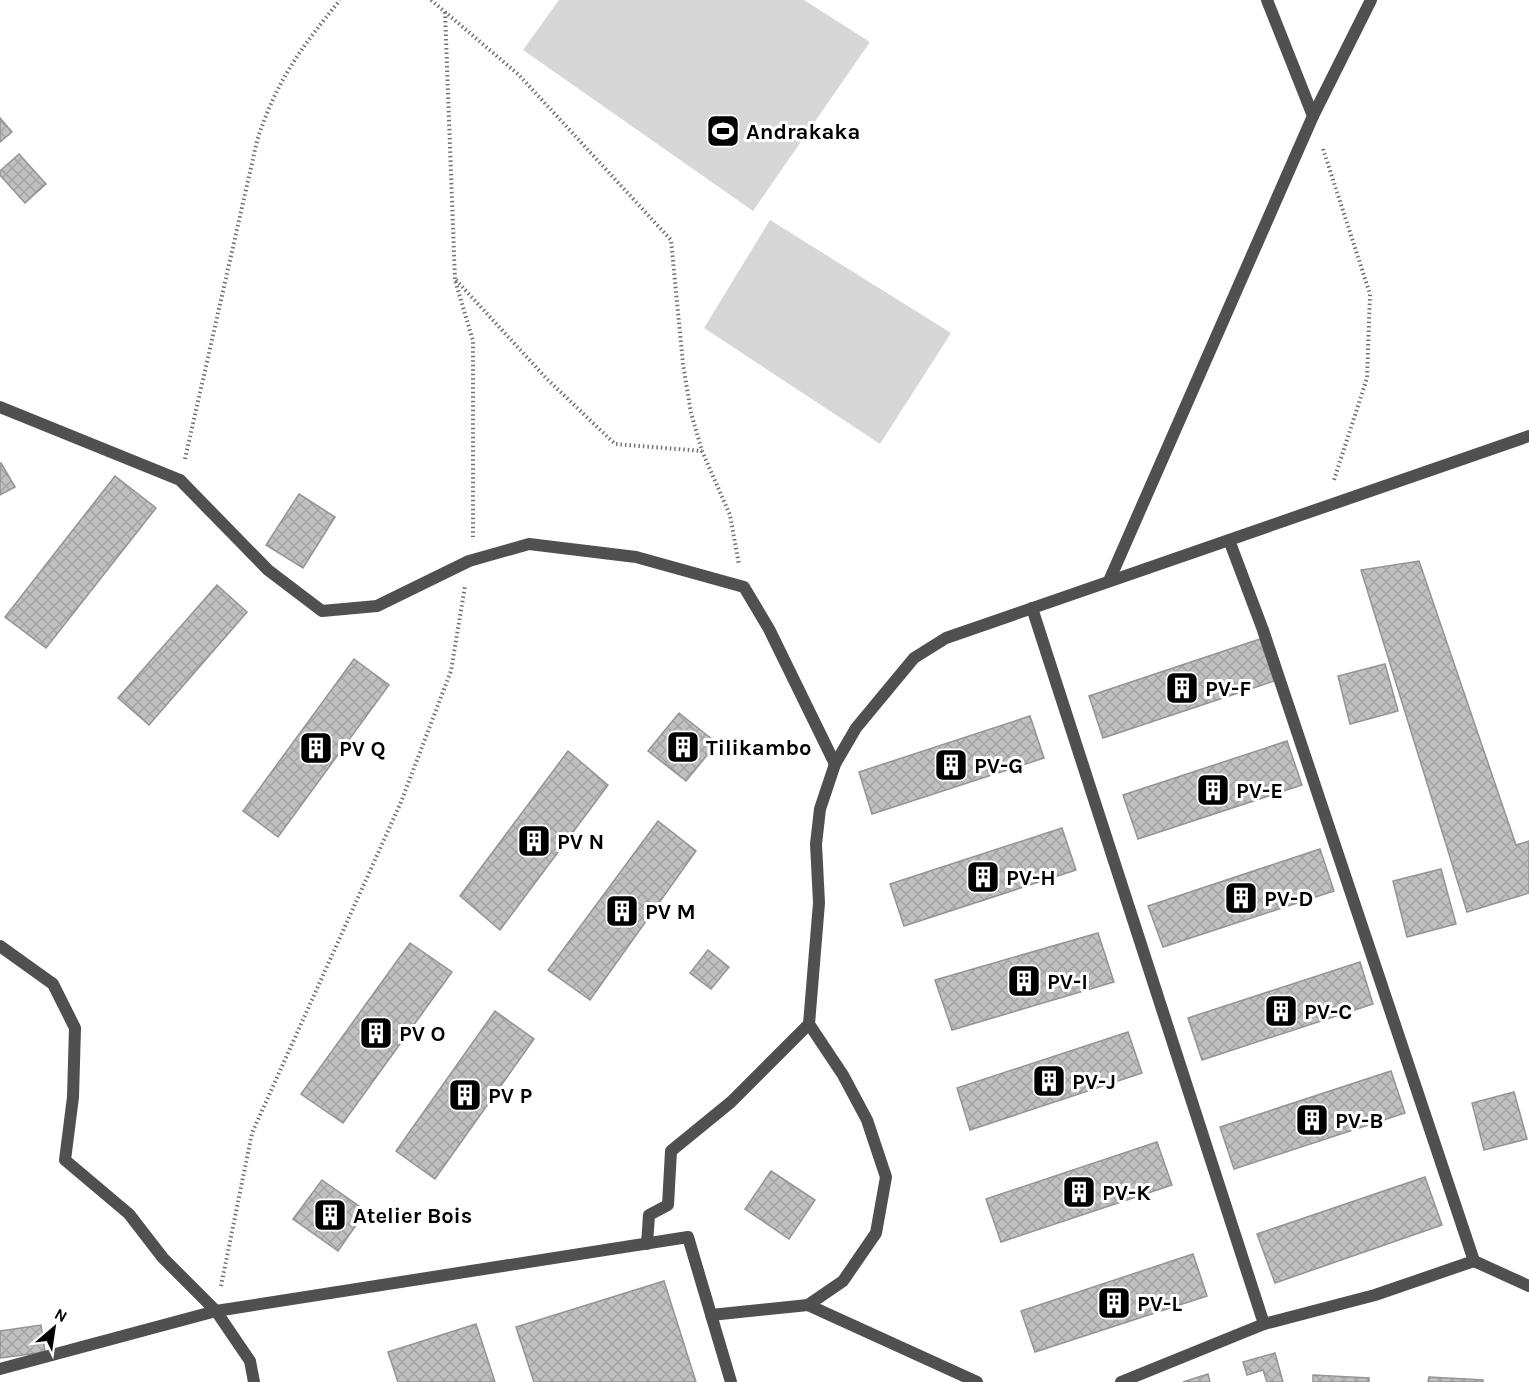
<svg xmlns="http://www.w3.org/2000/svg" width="1529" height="1382" font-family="Karla,sans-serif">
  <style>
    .pitch { fill: #d7d7d7 }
    .building { fill: url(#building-cross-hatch); stroke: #949494; stroke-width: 1.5 }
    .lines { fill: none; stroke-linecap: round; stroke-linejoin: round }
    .path { stroke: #727272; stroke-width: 4; stroke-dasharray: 1.5 3; stroke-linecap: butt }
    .street { stroke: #505050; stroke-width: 12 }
    .labels { text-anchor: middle; stroke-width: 6; stroke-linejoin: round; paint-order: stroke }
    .poi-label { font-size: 22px; font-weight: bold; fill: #000; stroke: #fff; text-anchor: start }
  </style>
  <defs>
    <pattern id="building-cross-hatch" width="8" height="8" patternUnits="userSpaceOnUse" patternTransform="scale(1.5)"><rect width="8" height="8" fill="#c0c0c0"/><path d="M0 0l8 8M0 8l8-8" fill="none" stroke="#a3a3a3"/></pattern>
  </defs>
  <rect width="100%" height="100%" fill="#fff"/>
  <g class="pitch">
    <path d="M559 0H804L870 42 753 211 523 50Z"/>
    <path d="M770 220 951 333 880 444 704 328Z"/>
  </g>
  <g class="building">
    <path d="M0 118 12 132 0 142Z"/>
    <path d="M19 154 46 184 25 203 0 175V171Z"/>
    <path d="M1 463 15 487 0 495V464Z"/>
    <path d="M115 476 156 508 46 648 5 617Z"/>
    <path d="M299 494 335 517 303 568 266 545Z"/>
    <path d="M1419 561 1516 845 1529 841V893L1467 912 1361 570Z"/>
    <path d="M217 585 247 612 149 725 118 698Z"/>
    <path d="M1260 639 1274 681 1103 738 1089 696Z"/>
    <path d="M354 659 389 685 278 837 243 811Z"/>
    <path d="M1385 664 1398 711 1350 724 1338 676Z"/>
    <path d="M679 713 717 743 686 781 648 751Z"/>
    <path d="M1030 716 1044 758 872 814 859 772Z"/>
    <path d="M1287 741 1302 785 1138 839 1123 795Z"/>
    <path d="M568 751 608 785 500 930 460 896Z"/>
    <path d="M658 821 696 851 590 1000 548 970Z"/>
    <path d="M1062 828 1076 870 904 926 890 884Z"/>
    <path d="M1320 849 1334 891 1163 947 1148 906Z"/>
    <path d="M1441 869 1456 924 1407 937 1393 881Z"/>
    <path d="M1098 933 1114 982 952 1030 935 980Z"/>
    <path d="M410 943 452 972 343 1123 301 1094Z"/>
    <path d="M708 950 729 967 711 989 690 973Z"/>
    <path d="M1360 962 1373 1004 1202 1060 1188 1018Z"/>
    <path d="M495 1011 534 1039 435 1179 396 1151Z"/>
    <path d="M1128 1032 1142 1073 970 1130 957 1088Z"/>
    <path d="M1391 1071 1405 1113 1234 1169 1220 1127Z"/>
    <path d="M1514 1092 1527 1139 1484 1150 1472 1103Z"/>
    <path d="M1157 1142 1172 1185 1001 1242 986 1199Z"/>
    <path d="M771 1171 815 1200 789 1239 745 1209Z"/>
    <path d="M1425 1177 1442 1225 1275 1283 1257 1234Z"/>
    <path d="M322 1180 366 1211 338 1251 293 1219Z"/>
    <path d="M1193 1254 1207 1296 1035 1352 1021 1311Z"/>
    <path d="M664 1281 696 1382H534L516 1327Z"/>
    <path d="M476 1324 495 1382H398L388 1352Z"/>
    <path d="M41 1325 45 1352 0 1358V1331Z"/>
    <path d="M1275 1353 1283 1382H1267L1263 1370 1247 1375 1243 1362Z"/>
    <path d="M1208 1374 1210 1382H1183Z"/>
    <path d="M1313 1375 1369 1378V1382H1313Z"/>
    <path d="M1429 1377 1483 1380V1382H1428Z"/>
  </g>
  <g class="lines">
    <g class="path">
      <path d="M431 0 519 75 671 240 683 364 691 413 702 451 730 515 739 565"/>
      <path d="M445 12 455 280 473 341V537"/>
      <path d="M1323 149 1370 294 1367 378 1334 480"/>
      <path d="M456 280 547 379 615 444 702 451"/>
      <path d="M185 459 257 141C276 81 301 48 340 0"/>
      <path d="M221 1286 252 1133 401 802 451 671 465 586"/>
    </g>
    <g class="street">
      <path d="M1313 116 1371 0"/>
      <path d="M0 407 180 480 268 570 322 611 377 606 469 561 529 544 636 557 744 587 769 629 835 764"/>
      <path d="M1229 540 1263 630 1474 1261"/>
      <path d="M1109 581 1313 116 1267 0"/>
      <path d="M1032 608 1264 1324"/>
      <path d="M0 946 53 984 75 1028 73 1097 65 1160 129 1214 163 1258 216 1311 250 1361 254 1382"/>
      <path d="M647 1244 649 1215 668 1205 671 1151 731 1102 809 1024"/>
      <path d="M808 1305 977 1382"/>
      <path d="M711 1315 808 1305 843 1281 876 1233 886 1177 867 1120 843 1075 809 1024 819 903 816 844 820 809 835 764 856 728 914 658 946 638 1529 436"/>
      <path d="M0 1369 216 1311 688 1237 731 1382"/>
      <path d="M1121 1382 1264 1324 1375 1295 1474 1261 1529 1286"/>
    </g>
  </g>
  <defs>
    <g id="stadium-square" transform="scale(1.725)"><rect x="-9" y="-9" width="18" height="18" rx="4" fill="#000" stroke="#fff"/><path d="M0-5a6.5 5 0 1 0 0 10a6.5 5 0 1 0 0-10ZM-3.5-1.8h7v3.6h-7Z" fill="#fff"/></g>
    <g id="building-square" transform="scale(1.725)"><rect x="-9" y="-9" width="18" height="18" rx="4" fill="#000" stroke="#fff"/><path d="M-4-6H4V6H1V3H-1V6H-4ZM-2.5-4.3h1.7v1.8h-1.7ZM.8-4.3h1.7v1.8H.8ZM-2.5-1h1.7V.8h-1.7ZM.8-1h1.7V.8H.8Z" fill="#fff"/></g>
  </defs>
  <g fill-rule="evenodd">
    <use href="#stadium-square" x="723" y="131"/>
    <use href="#building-square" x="1182" y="688"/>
    <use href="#building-square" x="683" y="747"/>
    <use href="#building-square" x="316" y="748"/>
    <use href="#building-square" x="951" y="765"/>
    <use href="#building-square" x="1213" y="790"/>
    <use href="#building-square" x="534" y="841"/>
    <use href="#building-square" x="983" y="877"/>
    <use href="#building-square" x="1241" y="898"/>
    <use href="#building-square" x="622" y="911"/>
    <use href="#building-square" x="1024" y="981"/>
    <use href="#building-square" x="1281" y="1011"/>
    <use href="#building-square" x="376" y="1033"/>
    <use href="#building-square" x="1049" y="1081"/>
    <use href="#building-square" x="465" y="1095"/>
    <use href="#building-square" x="1312" y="1120"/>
    <use href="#building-square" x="1079" y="1192"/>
    <use href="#building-square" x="330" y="1215"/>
    <use href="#building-square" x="1114" y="1303"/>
  </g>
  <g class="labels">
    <g class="poi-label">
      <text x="746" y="139">Andrakaka</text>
      <text x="1205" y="696">PV-F</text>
      <text x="706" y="755">Tilikambo</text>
      <text x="339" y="756">PV Q</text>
      <text x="974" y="773">PV-G</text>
      <text x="1236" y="798">PV-E</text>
      <text x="557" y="849">PV N</text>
      <text x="1006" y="885">PV-H</text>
      <text x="1264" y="906">PV-D</text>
      <text x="645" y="919">PV M</text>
      <text x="1047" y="989">PV-I</text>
      <text x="1304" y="1019">PV-C</text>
      <text x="399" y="1041">PV O</text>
      <text x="1072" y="1089">PV-J</text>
      <text x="488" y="1103">PV P</text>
      <text x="1335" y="1128">PV-B</text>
      <text x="1102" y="1200">PV-K</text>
      <text x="353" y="1223">Atelier Bois</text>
      <text x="1137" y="1311">PV-L</text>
    </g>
  </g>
  <g transform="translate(54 1328) rotate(29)" stroke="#ffffff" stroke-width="4.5" paint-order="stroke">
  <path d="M0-4.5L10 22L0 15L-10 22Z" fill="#000000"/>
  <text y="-9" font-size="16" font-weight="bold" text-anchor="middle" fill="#000000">N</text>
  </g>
</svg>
